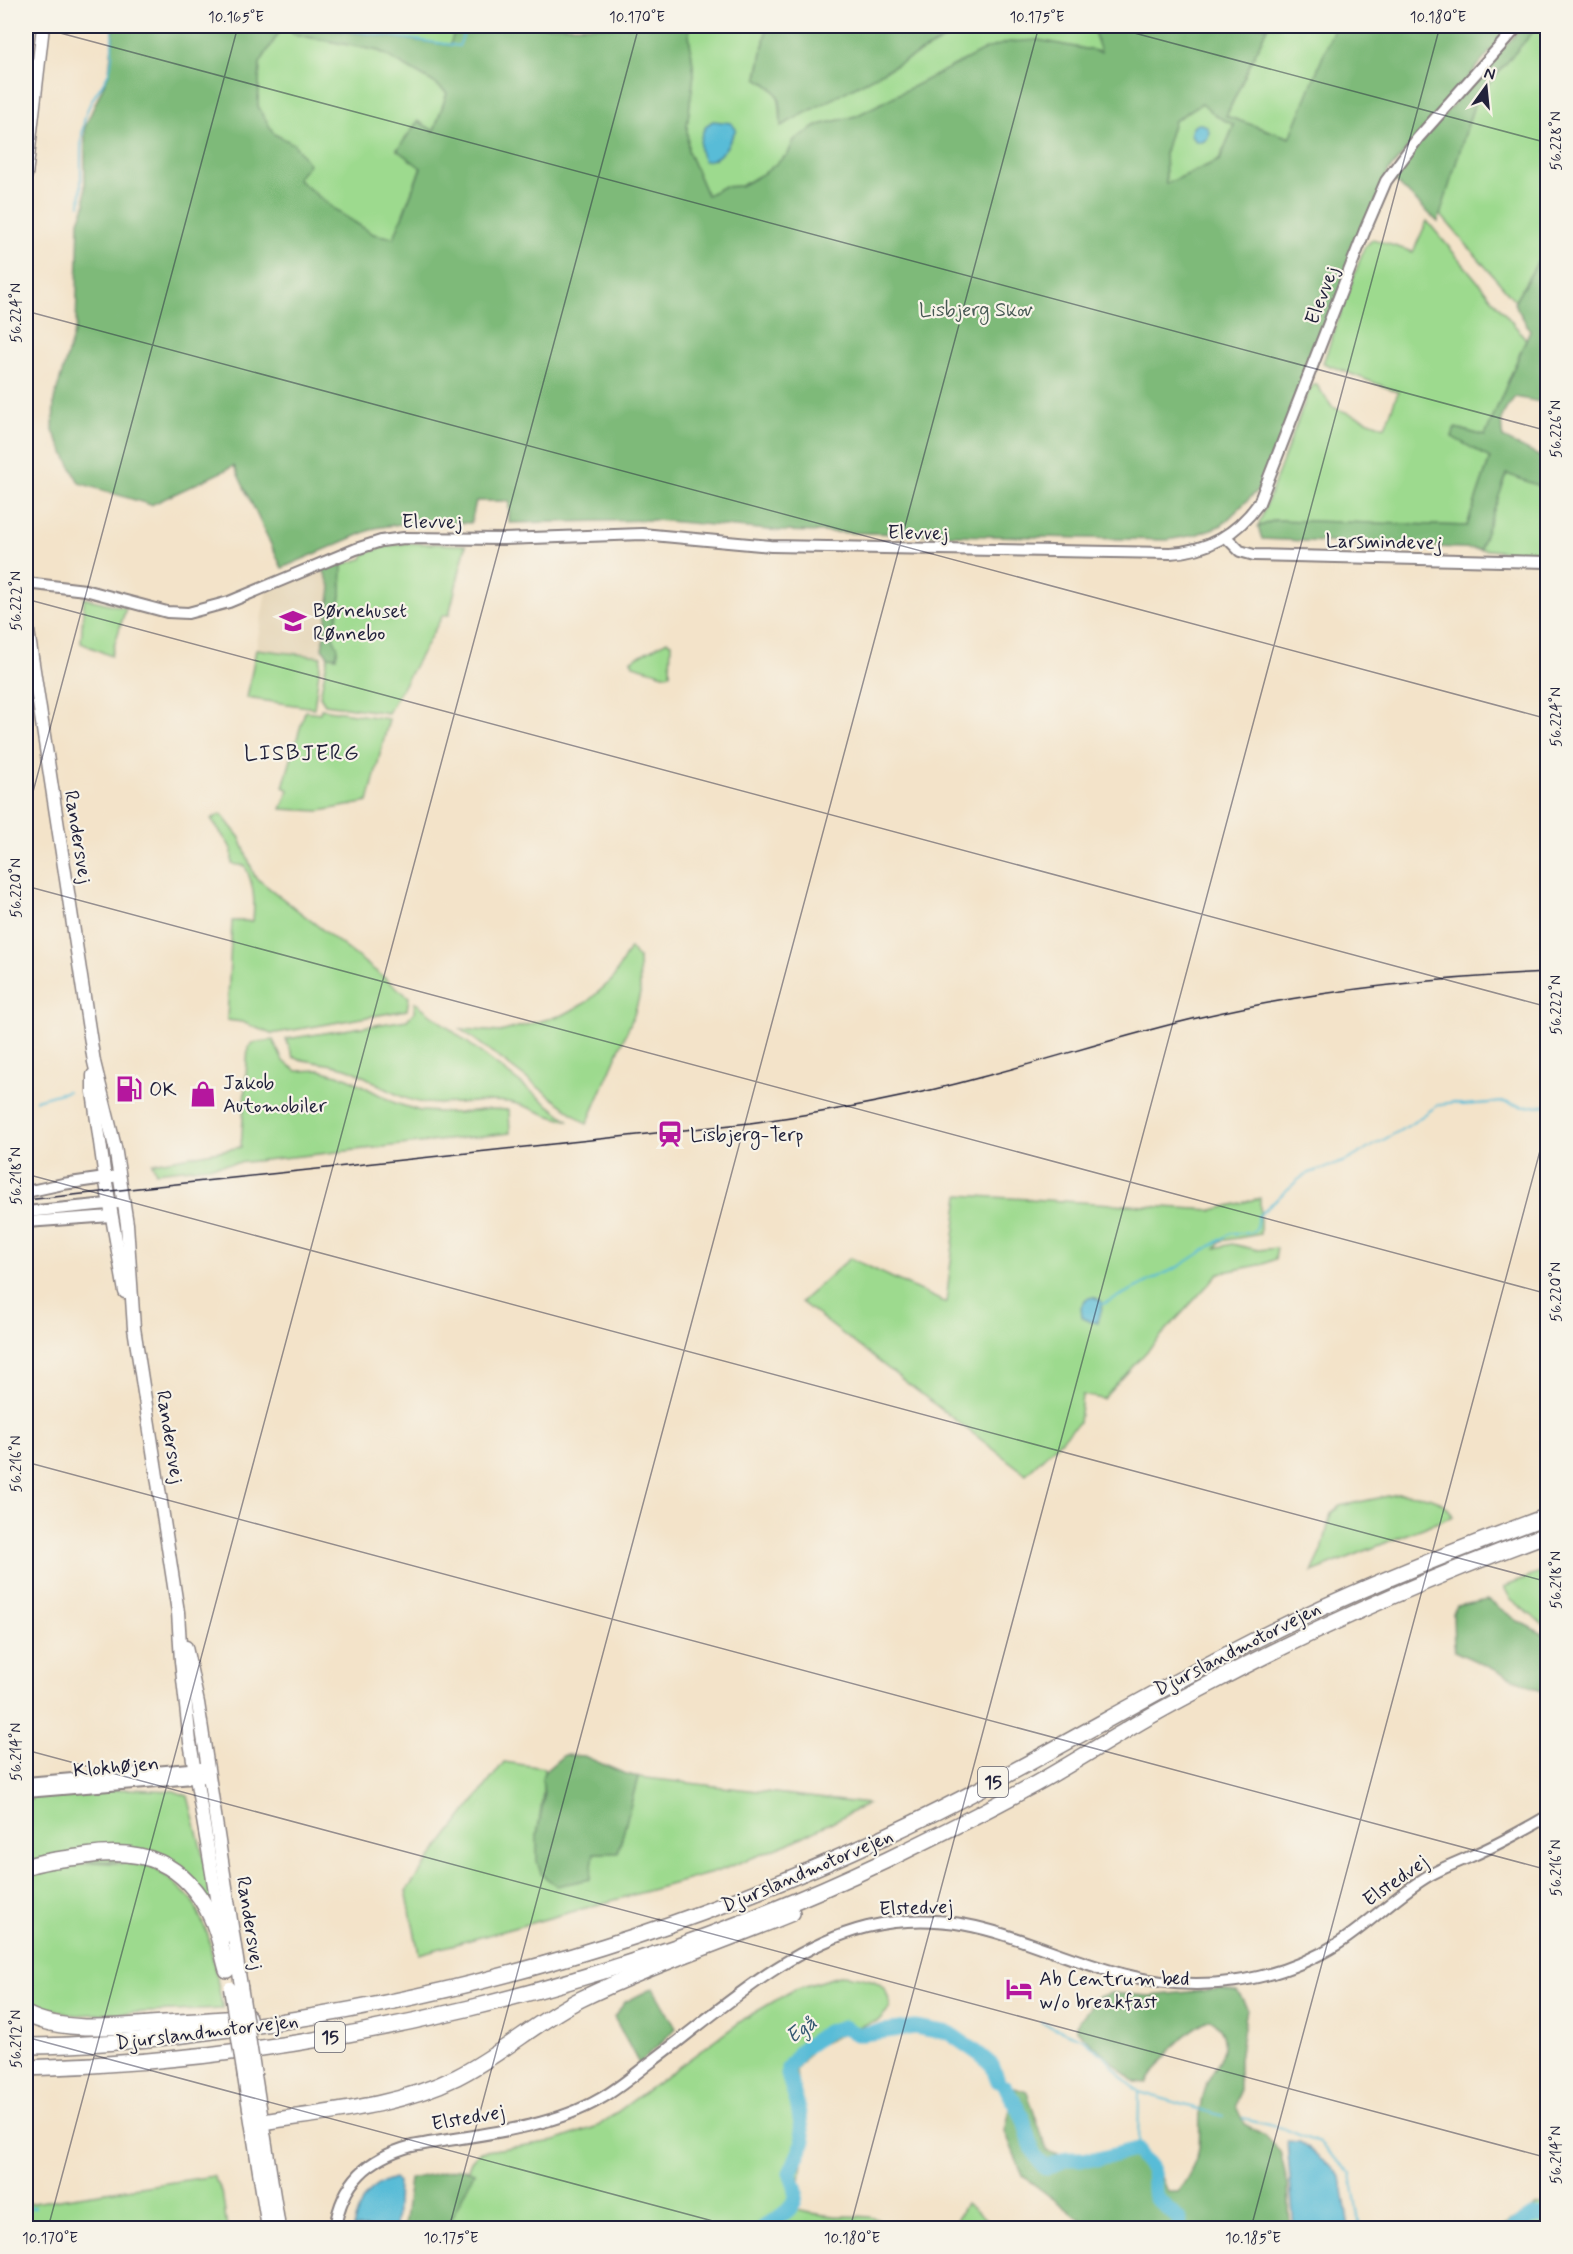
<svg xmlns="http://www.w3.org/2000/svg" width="1573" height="2254" font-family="Mynerve,sans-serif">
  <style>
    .built { fill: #e5d5b7 }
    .green { fill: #9dda8e; stroke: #607e64; stroke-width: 1.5 }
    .forest { fill: #7eba79; stroke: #506e5a; stroke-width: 1.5; fill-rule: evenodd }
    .water { fill: #59bcd7; stroke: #3e6f89; stroke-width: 1.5 }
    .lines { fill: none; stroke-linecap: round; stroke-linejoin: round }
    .stream { stroke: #59bcd7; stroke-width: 2 }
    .river { stroke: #59bcd7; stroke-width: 15 }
    .tertiary-casing { stroke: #8a8282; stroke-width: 14 }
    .secondary-casing { stroke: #8a8282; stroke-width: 15 }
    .motorway-casing { stroke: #8a8282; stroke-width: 18 }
    .tertiary { stroke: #fff; stroke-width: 10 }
    .secondary { stroke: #fff; stroke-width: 12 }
    .motorway { stroke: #fff; stroke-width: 15 }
    .tram { stroke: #22223b; stroke-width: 1.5 }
    .secondary-bridge-casing { stroke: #8a8282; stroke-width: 15; stroke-linecap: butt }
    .secondary-bridge { stroke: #fff; stroke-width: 12 }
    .ticks { fill: none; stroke: #22223b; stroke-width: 1.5; stroke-opacity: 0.45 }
    .labels { text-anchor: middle; stroke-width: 4.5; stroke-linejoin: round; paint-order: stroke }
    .shield { fill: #f7f3e8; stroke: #62616f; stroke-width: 1.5 }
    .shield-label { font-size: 18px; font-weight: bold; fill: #22223b }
    .street-label { font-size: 20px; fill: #22223b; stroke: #f7f3e8 }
    .park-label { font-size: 20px; fill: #475954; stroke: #f7f3e8 }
    .poi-label { font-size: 20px; fill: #22223b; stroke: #f7f3e8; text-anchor: start }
    .water-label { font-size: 21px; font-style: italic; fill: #355872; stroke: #f7f3e8 }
    .quarter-label { font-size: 22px; letter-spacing: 1.5px; fill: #22223b; stroke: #f7f3e8 }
    .neatline { fill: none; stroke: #22223b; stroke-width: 2 }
    .ticks-label { font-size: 15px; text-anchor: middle; fill: #22223b }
  </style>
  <rect width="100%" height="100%" fill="#f7f3e8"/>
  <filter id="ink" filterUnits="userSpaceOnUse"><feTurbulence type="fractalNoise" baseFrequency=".0167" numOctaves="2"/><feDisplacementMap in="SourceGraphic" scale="12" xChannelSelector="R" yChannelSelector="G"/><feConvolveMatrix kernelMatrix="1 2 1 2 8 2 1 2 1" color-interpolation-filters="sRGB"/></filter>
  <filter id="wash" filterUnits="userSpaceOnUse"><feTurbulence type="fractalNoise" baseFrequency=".008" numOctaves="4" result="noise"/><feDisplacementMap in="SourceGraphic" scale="24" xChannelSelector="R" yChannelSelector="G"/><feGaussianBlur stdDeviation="1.35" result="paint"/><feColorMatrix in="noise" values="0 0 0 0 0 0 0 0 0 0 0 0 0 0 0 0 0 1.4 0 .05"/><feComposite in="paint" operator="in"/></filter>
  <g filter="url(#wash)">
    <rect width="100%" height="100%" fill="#f3e3c9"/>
    <path class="built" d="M323 569 331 588 321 657 256 649 266 592Z"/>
    <g class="green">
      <path d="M283 26H289L293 34 379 51 433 82 447 93 434 131 397 149 421 167 394 238 373 234 338 212 296 178 294 144 274 134 258 106 260 63Z"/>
      <path d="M304 26H456L451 45Z"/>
      <path d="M688 26H767L757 77C783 93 779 98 781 125L970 26H1092L1102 52 1038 40 856 116 819 125 794 140 788 154 766 172 741 186 723 187 707 195 688 151 687 126 694 73Z"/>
      <path d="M1268 26H1335L1291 138 1226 117Z"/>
      <path d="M1538 26H1547V246L1515 301 1440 214 1476 98Z"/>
      <path d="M1202 102 1216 116 1234 125 1219 160 1166 184 1165 151 1174 120Z"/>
      <path d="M1427 221 1526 339 1485 436 1455 428 1452 436 1490 458 1467 526 1275 520 1258 527 1310 388 1316 384 1332 407 1385 427 1398 392 1323 363 1364 248 1373 239 1413 252Z"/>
      <path d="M1507 473 1547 489V556L1480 549Z"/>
      <path d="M407 543 466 545 449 615H443L388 713 325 704 320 696 328 656 336 657 333 637 341 596V565L362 559 364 554 383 547Z"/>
      <path d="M84 598 126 608 111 656 81 643Z"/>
      <path d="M667 641 671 643 670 674 667 675 633 665 631 660Z"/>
      <path d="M256 649 321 657 314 708 247 698Z"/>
      <path d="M321 709 389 719 368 802 320 811 281 809 289 790 283 787 305 711 320 713Z"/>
      <path d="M221 814 240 838 255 877 409 997 407 1010 271 1034 242 1022 227 1020 232 921H253C255 900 254 885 245 866L232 864V849L211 819Z"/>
      <path d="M630 948 639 959 640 994 634 1015 587 1124 461 1029 500 1032 563 1015 587 1002 612 980Z"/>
      <path d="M415 1002 568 1120C547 1119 529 1104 508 1102 480 1099 453 1106 426 1103 397 1100 377 1081 351 1070 332 1062 312 1064 293 1057L286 1039 407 1020 414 1012Z"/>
      <path d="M273 1040 283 1061 297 1071 320 1070 348 1078 395 1103 420 1111 459 1113 489 1109 509 1110 510 1133 156 1172 152 1163 241 1147 248 1048 253 1043Z"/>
      <path d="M959 1195 1213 1210 1260 1198V1234L1221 1241 1216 1248 1232 1244 1258 1250 1277 1248 1275 1259 1264 1264 1219 1273 1103 1399 1082 1395 1079 1423 1026 1474 801 1302 850 1258 946 1303Z"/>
      <path d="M1398 1494C1418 1494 1444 1496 1453 1516L1312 1572 1322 1551 1331 1513 1340 1506Z"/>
      <path d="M1547 1570V1627L1511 1600 1504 1587Z"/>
      <path d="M504 1762 544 1768C544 1790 541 1812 537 1835L594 1853 618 1852 638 1777 868 1804 788 1844 716 1872 419 1954 406 1891Z"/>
      <path d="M128 1789 174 1791 188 1796 218 1915 169 1861H26V1796Z"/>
      <path d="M94 1862 149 1865 169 1878 193 1901 208 1935 223 2009 75 2015 33 2004 26 1997V1879L41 1872Z"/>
      <path d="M842 1975C868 1979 888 1977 890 2008L878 2021 860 2026 813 2048 796 2069 798 2095 806 2124 797 2210C809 2213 823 2215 835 2216 856 2217 877 2213 894 2228H446L471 2161 479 2152 555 2141 598 2126 747 2017 795 1989Z"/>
      <path d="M213 2176 222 2191 227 2228H26V2204Z"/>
      <path d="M966 2203 997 2228H953Z"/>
      <path d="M1547 2205V2228H1500L1537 2206Z"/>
    </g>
    <g class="forest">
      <path d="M114 26H283L260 63 258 106 274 134 294 144 309 164 297 179 338 212 373 234 394 238 421 168 397 150 418 121 434 131 447 93 433 82 379 51 293 34 289 26H304L450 45 456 26H688L694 74 687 126 688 151 707 195 723 187 741 186 766 172 788 154 794 140 819 125 856 116 986 49 1009 42 1038 40 1101 52 1092 26H1268L1226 116 1290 138 1335 26H1512L1388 172 1261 487 1222 525 1195 535 1167 540 781 531 655 520 509 523V501H476L471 523 420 521 375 528 282 568 234 466 151 505 79 483 53 431 54 400 76 326 79 221 85 206V127L109 73ZM1202 103 1216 116 1234 125 1220 160 1166 184 1165 151 1174 121Z"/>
      <path d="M767 26H970L781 126C781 98 782 92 757 78Z"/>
      <path d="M1523 26H1538L1476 98 1438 222 1393 179C1432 125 1479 76 1523 26Z"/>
      <path d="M1547 246V382L1540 402 1515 397C1502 413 1499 418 1503 438L1547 460V489L1507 474 1480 549 1262 539 1258 527 1275 520 1467 526 1490 458 1452 437 1455 428 1485 436 1530 330 1514 303Z"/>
      <path d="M338 564 342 566 341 596 333 637 338 648 336 657 328 656 322 648 331 588 323 569Z"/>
      <path d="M1488 1600 1518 1621 1547 1636V1682L1543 1692 1454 1651 1453 1613 1457 1606Z"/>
      <path d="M564 1755 584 1756 623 1773 638 1777 618 1853H594L590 1879 557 1886 541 1874 537 1861V1835L544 1796 542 1778 544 1772Z"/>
      <path d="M653 1988 676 2028 639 2064 614 2017 625 2002Z"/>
      <path d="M1219 1989 1237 1991 1247 2008 1239 2059V2091L1236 2106 1244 2124 1263 2134 1280 2151 1288 2185 1290 2228H1092L1023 2176 1005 2131 1015 2088 1027 2092 1047 2151C1064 2162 1099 2153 1119 2153 1127 2152 1136 2154 1144 2155L1158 2170 1167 2192H1178C1187 2179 1197 2163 1199 2147 1201 2126 1197 2106 1205 2087 1211 2071 1226 2059 1224 2041 1224 2030 1218 2024 1210 2019 1179 2034 1166 2055 1147 2083L1135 2082 1076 2029V2025L1098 1997 1112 1993 1149 1996Z"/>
      <path d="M461 2168 474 2173 447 2228H404L410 2179Z"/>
    </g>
    <g class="water">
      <path d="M713 121 731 123 736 129C729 144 722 160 704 161 696 149 700 127 713 121Z"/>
      <circle cx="1200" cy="133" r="9"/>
      <path d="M1093 1297 1100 1300 1103 1304 1098 1322H1090L1082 1317 1081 1307 1086 1299Z"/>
      <path d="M1287 2141 1300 2142 1332 2167 1341 2177 1349 2228H1294Z"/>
      <path d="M394 2178 398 2182 396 2228H353C359 2203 367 2185 394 2178Z"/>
    </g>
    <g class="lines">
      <g class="stream">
        <path d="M299 26 331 28 459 46 467 26"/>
        <path d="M80 205C83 176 78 146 85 117 89 99 102 88 109 72 114 58 111 40 113 26"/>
        <path d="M36 1100 68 1091"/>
        <path d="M1103 1304 1180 1266 1231 1233H1250L1256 1229 1258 1216 1298 1180 1309 1173 1346 1161 1408 1126 1438 1105 1453 1102 1463 1105 1504 1102 1524 1107 1548 1105"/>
        <path d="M1041 2023 1084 2039 1105 2057 1124 2079 1139 2092 1223 2116"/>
        <path d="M1243 2119 1282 2128 1319 2143 1351 2174 1360 2228"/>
        <path d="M1138 2149 1139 2092"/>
        <path d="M26 2208 35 2207"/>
      </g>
      <g class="river">
        <path d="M1006 2087C1009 2096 1016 2103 1020 2112 1030 2130 1028 2154 1046 2168L1067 2159H1098L1138 2149C1141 2162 1145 2159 1151 2168 1156 2175 1152 2189 1155 2197L1180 2220 1179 2228"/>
        <path d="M763 2228C774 2218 797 2211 796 2193 796 2186 792 2180 790 2173L804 2141 797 2103 788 2075V2068L801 2050 827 2032 843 2027 856 2034H862L915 2027 949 2033 979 2054 992 2065 998 2081"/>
        <path d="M1514 2228 1532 2216 1548 2217"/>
      </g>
    </g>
  </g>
  <g filter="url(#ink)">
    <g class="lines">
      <g class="tertiary-casing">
        <g id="tertiary">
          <path d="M1226 537 1240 551 1254 555 1548 562"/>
          <path d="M26 583 85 590 167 612 188 613 229 602 356 549 381 541 404 538 504 539 642 534 771 546 1170 553C1208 551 1237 534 1259 503L1365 230 1386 181 1418 138 1518 26"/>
          <path d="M26 1192 63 1184 119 1176"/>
          <path d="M26 1212 118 1203"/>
          <path d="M26 1222 111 1216"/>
          <path d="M26 1783 201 1768"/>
          <path d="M26 1792 205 1777"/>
          <path d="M335 2228C342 2182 368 2158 412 2146 472 2135 547 2130 600 2099 618 2089 634 2075 651 2062 717 2013 786 1947 867 1927 967 1903 1032 1951 1122 1974 1196 1994 1275 1984 1339 1943 1371 1922 1397 1894 1430 1875 1444 1867 1461 1861 1476 1854 1501 1843 1524 1830 1548 1816"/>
        </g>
      </g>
      <g class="secondary-casing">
        <g id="secondary">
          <path d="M26 175 43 26"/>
          <path d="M26 618 94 1062 115 1147 127 1224 134 1328 178 1612 181 1661 190 1742 223 1939"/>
          <path d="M93 1075V1092L104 1171 125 1292"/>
          <path d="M186 1647 198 1703 241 1986"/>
          <path d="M255 2075 279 2228"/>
          <path d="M244 2077 268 2228"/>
        </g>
      </g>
      <g class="motorway-casing">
        <g id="motorway">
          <path d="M26 1867C43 1860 66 1859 85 1856 143 1847 185 1862 211 1917 219 1933 222 1953 227 1970"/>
          <path d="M26 2014C64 2034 122 2026 164 2023 192 2021 220 2020 248 2017"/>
          <path d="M26 2046C91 2046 157 2039 221 2030 452 2001 675 1935 886 1836 1017 1775 1139 1698 1269 1633 1359 1588 1453 1551 1548 1516"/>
          <path d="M26 2068C322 2060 620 1987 887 1860 934 1837 981 1814 1026 1789 1060 1771 1092 1750 1125 1731 1151 1715 1177 1701 1204 1687 1315 1628 1430 1577 1548 1534"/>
          <path d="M262 2122C328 2112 397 2107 457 2077 501 2055 537 2021 581 1999 649 1966 722 1942 792 1913"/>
        </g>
      </g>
      <use href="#tertiary" class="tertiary"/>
      <use href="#secondary" class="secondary"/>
      <use href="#motorway" class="motorway"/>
      <path class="tram" d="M26 1200 750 1123C829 1112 906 1098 982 1077 1055 1058 1127 1034 1201 1017 1315 990 1431 978 1548 973"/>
      <g class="secondary-bridge-casing">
        <g id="secondary-bridge">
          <path d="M241 1986 255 2075"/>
          <path d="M230 1988 244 2077"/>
        </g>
      </g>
      <use href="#secondary-bridge" class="secondary-bridge"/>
    </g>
  </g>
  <path class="ticks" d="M34 26 1548 431M1108 26 1548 143M26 311 1548 719M26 599 1548 1007M26 818 238 26M26 886 1548 1294M26 1174 1548 1582M26 1462 1548 1870M26 1750 1548 2158M26 2037 739 2228M48 2228 639 26M449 2228 1039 26M850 2228 1440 26M1251 2228 1548 1121"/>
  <defs>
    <g id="school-bare" transform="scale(2.07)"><path d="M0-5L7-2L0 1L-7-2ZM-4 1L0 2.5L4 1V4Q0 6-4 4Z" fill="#b5179e" stroke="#f7f3e8" stroke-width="2.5" paint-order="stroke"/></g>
    <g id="fuel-bare" transform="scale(2.07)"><path d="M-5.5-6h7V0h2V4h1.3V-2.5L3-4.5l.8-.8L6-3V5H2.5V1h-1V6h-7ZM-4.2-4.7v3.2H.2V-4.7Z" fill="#b5179e" stroke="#f7f3e8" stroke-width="2.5" paint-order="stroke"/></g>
    <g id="shop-bare" transform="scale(2.07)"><path d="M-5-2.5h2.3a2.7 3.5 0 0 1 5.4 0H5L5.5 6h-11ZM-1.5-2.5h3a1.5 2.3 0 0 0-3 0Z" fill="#b5179e" stroke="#f7f3e8" stroke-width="2.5" paint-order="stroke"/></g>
    <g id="station-bare" transform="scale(2.07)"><path d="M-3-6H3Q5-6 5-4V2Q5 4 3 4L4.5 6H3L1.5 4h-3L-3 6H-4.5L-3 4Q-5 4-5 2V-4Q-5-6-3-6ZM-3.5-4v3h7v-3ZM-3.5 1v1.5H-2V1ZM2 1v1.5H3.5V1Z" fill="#b5179e" stroke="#f7f3e8" stroke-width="2.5" paint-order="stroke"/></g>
    <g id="hotel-bare" transform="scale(2.07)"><path d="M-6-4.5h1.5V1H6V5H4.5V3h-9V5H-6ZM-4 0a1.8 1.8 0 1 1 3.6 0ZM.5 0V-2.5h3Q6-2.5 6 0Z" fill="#b5179e" stroke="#f7f3e8" stroke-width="2.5" paint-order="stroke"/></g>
  </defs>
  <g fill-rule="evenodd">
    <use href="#school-bare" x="293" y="621"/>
    <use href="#fuel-bare" x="129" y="1089"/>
    <use href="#shop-bare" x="203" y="1094"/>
    <use href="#station-bare" x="670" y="1134"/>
    <use href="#hotel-bare" x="1019" y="1989"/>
  </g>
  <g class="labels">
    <g class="shield">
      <rect x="978" y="1767" width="30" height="30" rx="4.5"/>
      <rect x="315" y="2022" width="30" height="30" rx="4.5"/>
    </g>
    <g class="shield-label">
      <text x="993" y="1788">15</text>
      <text x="330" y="2043">15</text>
    </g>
    <g class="street-label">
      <text transform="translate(1321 295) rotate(-69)" y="7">Elevvej</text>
      <text x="432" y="528">Elevvej</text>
      <text transform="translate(918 532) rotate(1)" y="7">Elevvej</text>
      <text transform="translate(1384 541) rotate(1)" y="7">Larsmindevej</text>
      <text transform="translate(79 837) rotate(81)" y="7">Randersvej</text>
      <text transform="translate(171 1437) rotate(81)" y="7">Randersvej</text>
      <text transform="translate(1237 1648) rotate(-27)" y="7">Djurslandmotorvejen</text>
      <text transform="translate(116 1766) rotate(-5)" y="7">Klokhøjen</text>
      <text transform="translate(807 1870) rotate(-23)" y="7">Djurslandmotorvejen</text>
      <text transform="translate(1395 1880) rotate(-35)" y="7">Elstedvej</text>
      <text transform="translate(916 1907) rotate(-2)" y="7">Elstedvej</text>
      <text transform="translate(251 1923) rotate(81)" y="7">Randersvej</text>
      <text transform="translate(207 2031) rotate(-7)" y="7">Djurslandmotorvejen</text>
      <text transform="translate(468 2117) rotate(-10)" y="7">Elstedvej</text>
    </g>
    <g class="park-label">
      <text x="976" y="316">Lisbjerg Skov</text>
    </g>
    <g class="poi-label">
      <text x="313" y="617">Børnehuset<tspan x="313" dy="23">Rønnebo</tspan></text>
      <text x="223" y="1089">Jakob<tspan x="223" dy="23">Automobiler</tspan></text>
      <text x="149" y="1096">OK</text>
      <text x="690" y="1141">Lisbjerg-Terp</text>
      <text x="1039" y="1985">Ab Centrum bed<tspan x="1039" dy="23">w/o breakfast</tspan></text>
    </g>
    <g class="water-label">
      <text transform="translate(801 2029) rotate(-37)" y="7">Egå</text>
    </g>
    <g class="quarter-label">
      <text x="302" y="760">LISBJERG</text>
    </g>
  </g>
  <rect width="1573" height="2254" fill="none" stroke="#f7f3e8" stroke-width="66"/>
  <g transform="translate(1486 87) rotate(15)" stroke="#f7f3e8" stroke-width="4.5" paint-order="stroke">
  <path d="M0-4.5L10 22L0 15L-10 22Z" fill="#22223b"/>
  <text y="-9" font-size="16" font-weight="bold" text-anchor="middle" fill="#22223b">N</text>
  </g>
  <rect x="33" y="33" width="1507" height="2188" class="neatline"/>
  <g class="ticks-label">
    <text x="236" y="22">10.165°E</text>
    <text x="637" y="22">10.170°E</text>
    <text x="1037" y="22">10.175°E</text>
    <text x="1438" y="22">10.180°E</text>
    <text transform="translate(1556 141) rotate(-90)" y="5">56.228°N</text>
    <text transform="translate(16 313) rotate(-90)" y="5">56.224°N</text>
    <text transform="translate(1556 429) rotate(-90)" y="5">56.226°N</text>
    <text transform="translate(16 601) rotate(-90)" y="5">56.222°N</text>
    <text transform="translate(1556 717) rotate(-90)" y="5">56.224°N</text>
    <text transform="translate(16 888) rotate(-90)" y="5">56.220°N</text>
    <text transform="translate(1556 1005) rotate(-90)" y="5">56.222°N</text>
    <text transform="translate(16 1176) rotate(-90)" y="5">56.218°N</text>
    <text transform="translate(1556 1292) rotate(-90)" y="5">56.220°N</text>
    <text transform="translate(16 1464) rotate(-90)" y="5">56.216°N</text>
    <text transform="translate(1556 1580) rotate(-90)" y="5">56.218°N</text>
    <text transform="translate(16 1752) rotate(-90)" y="5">56.214°N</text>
    <text transform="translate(1556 1868) rotate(-90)" y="5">56.216°N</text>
    <text transform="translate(16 2039) rotate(-90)" y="5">56.212°N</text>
    <text transform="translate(1556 2155) rotate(-90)" y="5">56.214°N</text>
    <text x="50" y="2243">10.170°E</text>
    <text x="451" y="2243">10.175°E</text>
    <text x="852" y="2243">10.180°E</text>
    <text x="1253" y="2243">10.185°E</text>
  </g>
</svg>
